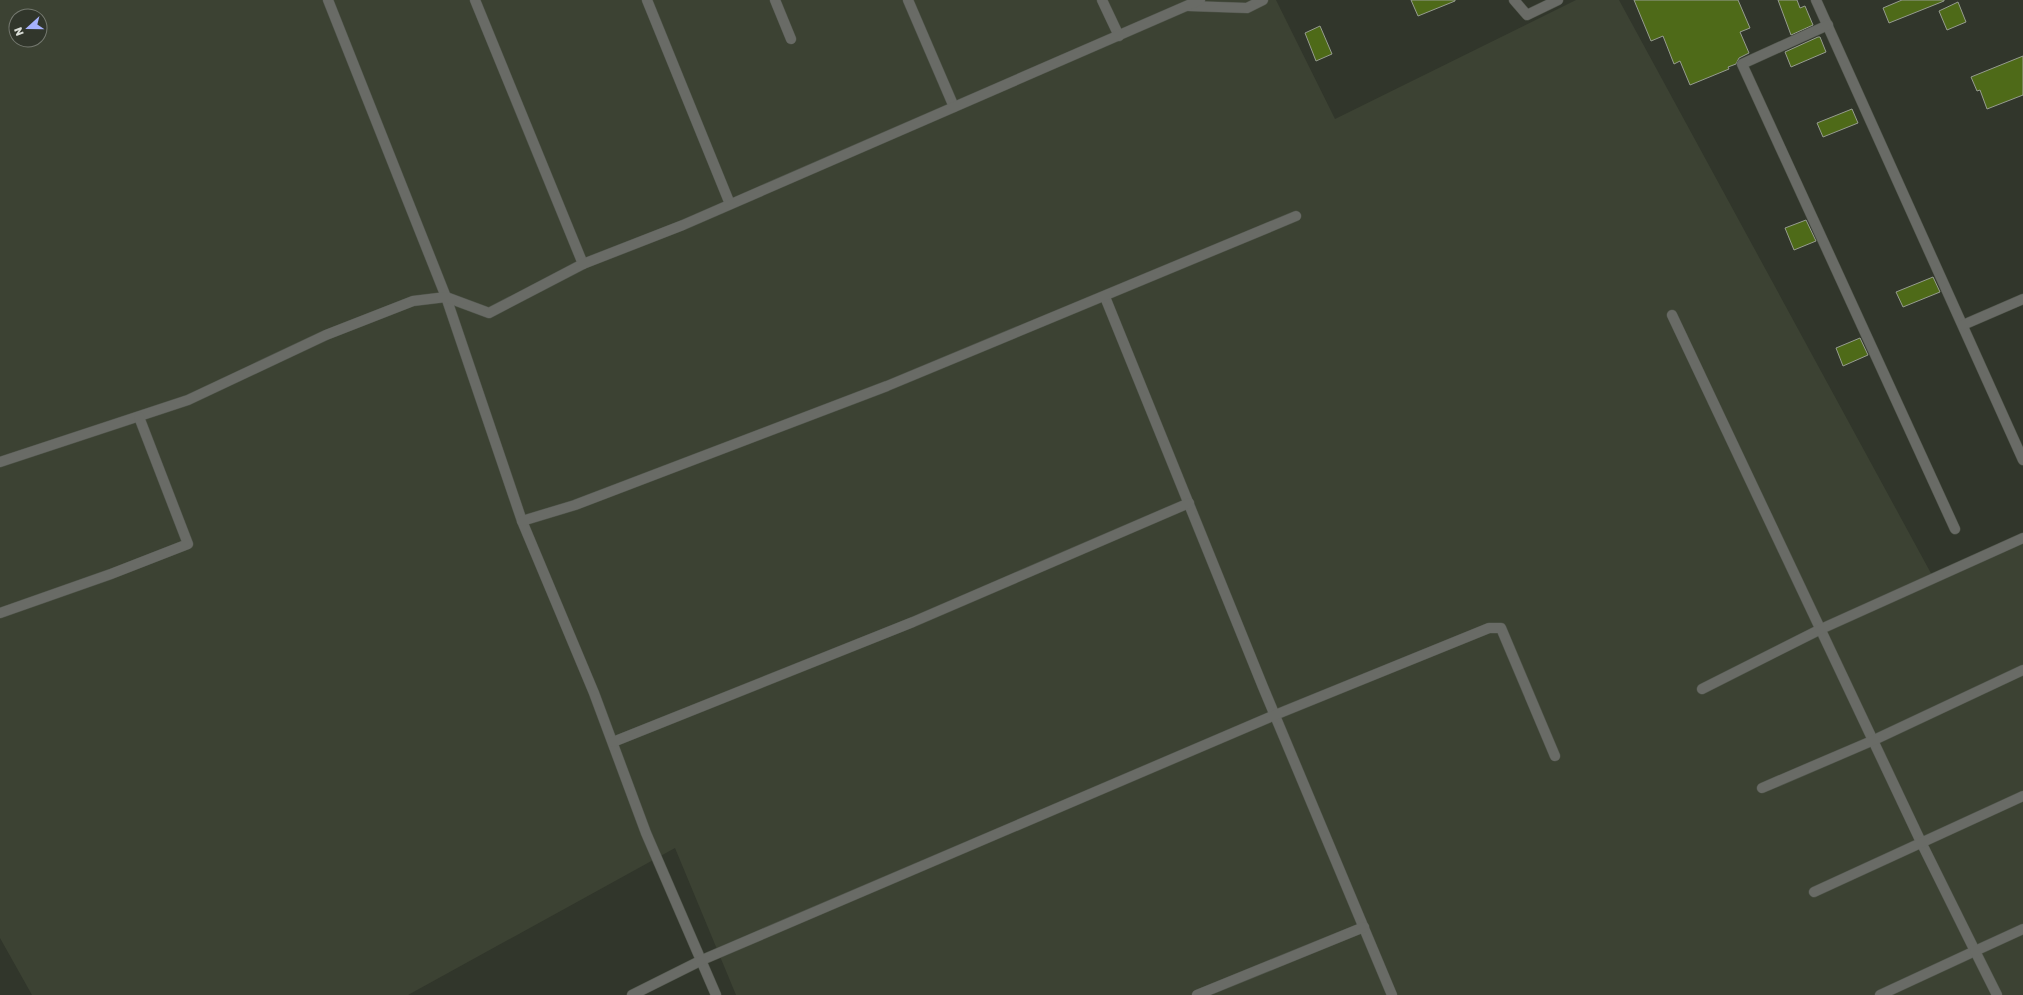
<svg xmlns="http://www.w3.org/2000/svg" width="2023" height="995" font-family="'Golos Text',sans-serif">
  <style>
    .built { fill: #3c4233; fill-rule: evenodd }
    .building { fill: #4e6a18; stroke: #969c8f }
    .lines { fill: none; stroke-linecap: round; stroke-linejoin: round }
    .minor-casing { stroke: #4f544a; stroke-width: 11 }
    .minor { stroke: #696b66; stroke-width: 10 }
  </style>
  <rect width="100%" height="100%" fill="#31362b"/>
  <path class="built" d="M0 0H1276L1335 119 1576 0H1619L1933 577 2023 535V995H736L675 848 408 995H32L0 938ZM16 16H40V40H16Z"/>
  <g class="building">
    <path d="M1411 0H1455V1L1418 16Z"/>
    <path d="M1634 0H1738L1750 28 1740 32 1749 53 1739 58 1736 64 1728 67 1729 69 1690 85 1680 61 1674 64 1663 36 1651 41Z"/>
    <path d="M1778 0H1797L1800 8 1805 6 1813 25 1791 35Z"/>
    <path d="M1902 0H1944V1L1889 23 1883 8Z"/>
    <path d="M1958 2 1966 22 1947 30 1939 11Z"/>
    <path d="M1320 26 1332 54 1316 61 1305 33Z"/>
    <path d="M1818 37H1820L1826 52 1791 67 1785 52Z"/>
    <path d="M2023 56V95L1987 109 1980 90 1977 91 1971 77Z"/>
    <path d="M1852 109 1858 123 1823 137 1817 123Z"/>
    <path d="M1806 220 1816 241 1794 250 1785 228Z"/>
    <path d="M1933 277 1940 292 1903 307 1896 292Z"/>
    <path d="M1860 338 1868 355 1843 366 1836 348Z"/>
  </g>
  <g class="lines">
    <g class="minor-casing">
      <g id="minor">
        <path d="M328 0 446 297 522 521 594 693 646 833 716 995"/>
        <path d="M475 0 583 264"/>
        <path d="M647 0 730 204"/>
        <path d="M775 0 791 39"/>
        <path d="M908 0 954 107"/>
        <path d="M1102 0 1119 36"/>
        <path d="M1514 0 1527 15 1558 0"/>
        <path d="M1816 0 2023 460"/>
        <path d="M1189 6 1247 8 1263 0"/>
        <path d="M1828 25 1742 64 1955 529"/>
        <path d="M1105 297 1263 687 1392 995"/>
        <path d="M1672 315 1921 842 1975 951 1880 995"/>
        <path d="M1963 325 2023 299"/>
        <path d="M0 462 188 400 326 335 413 301 446 297 489 313 583 264 683 225 1200 0"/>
        <path d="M522 521 575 505 887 386 1296 216"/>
        <path d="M0 613 111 574 188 544 139 417"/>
        <path d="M1702 689 1821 629 2023 538"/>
        <path d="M613 742 913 622 1189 503"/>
        <path d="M1762 788 1874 740 2023 670"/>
        <path d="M1814 892 2023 796"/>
        <path d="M632 995 702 960 1275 715 1489 628H1501L1555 756"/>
        <path d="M1197 995 1364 927"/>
        <path d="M1997 995 1975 951 2023 929"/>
      </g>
    </g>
    <use href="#minor" class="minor"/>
  </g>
  <g transform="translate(28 28) rotate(249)"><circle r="19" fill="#31362b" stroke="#757970"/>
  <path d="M0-3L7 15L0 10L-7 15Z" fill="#a6b1fc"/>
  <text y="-6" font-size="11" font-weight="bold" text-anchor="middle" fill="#daddd7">N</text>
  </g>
</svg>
